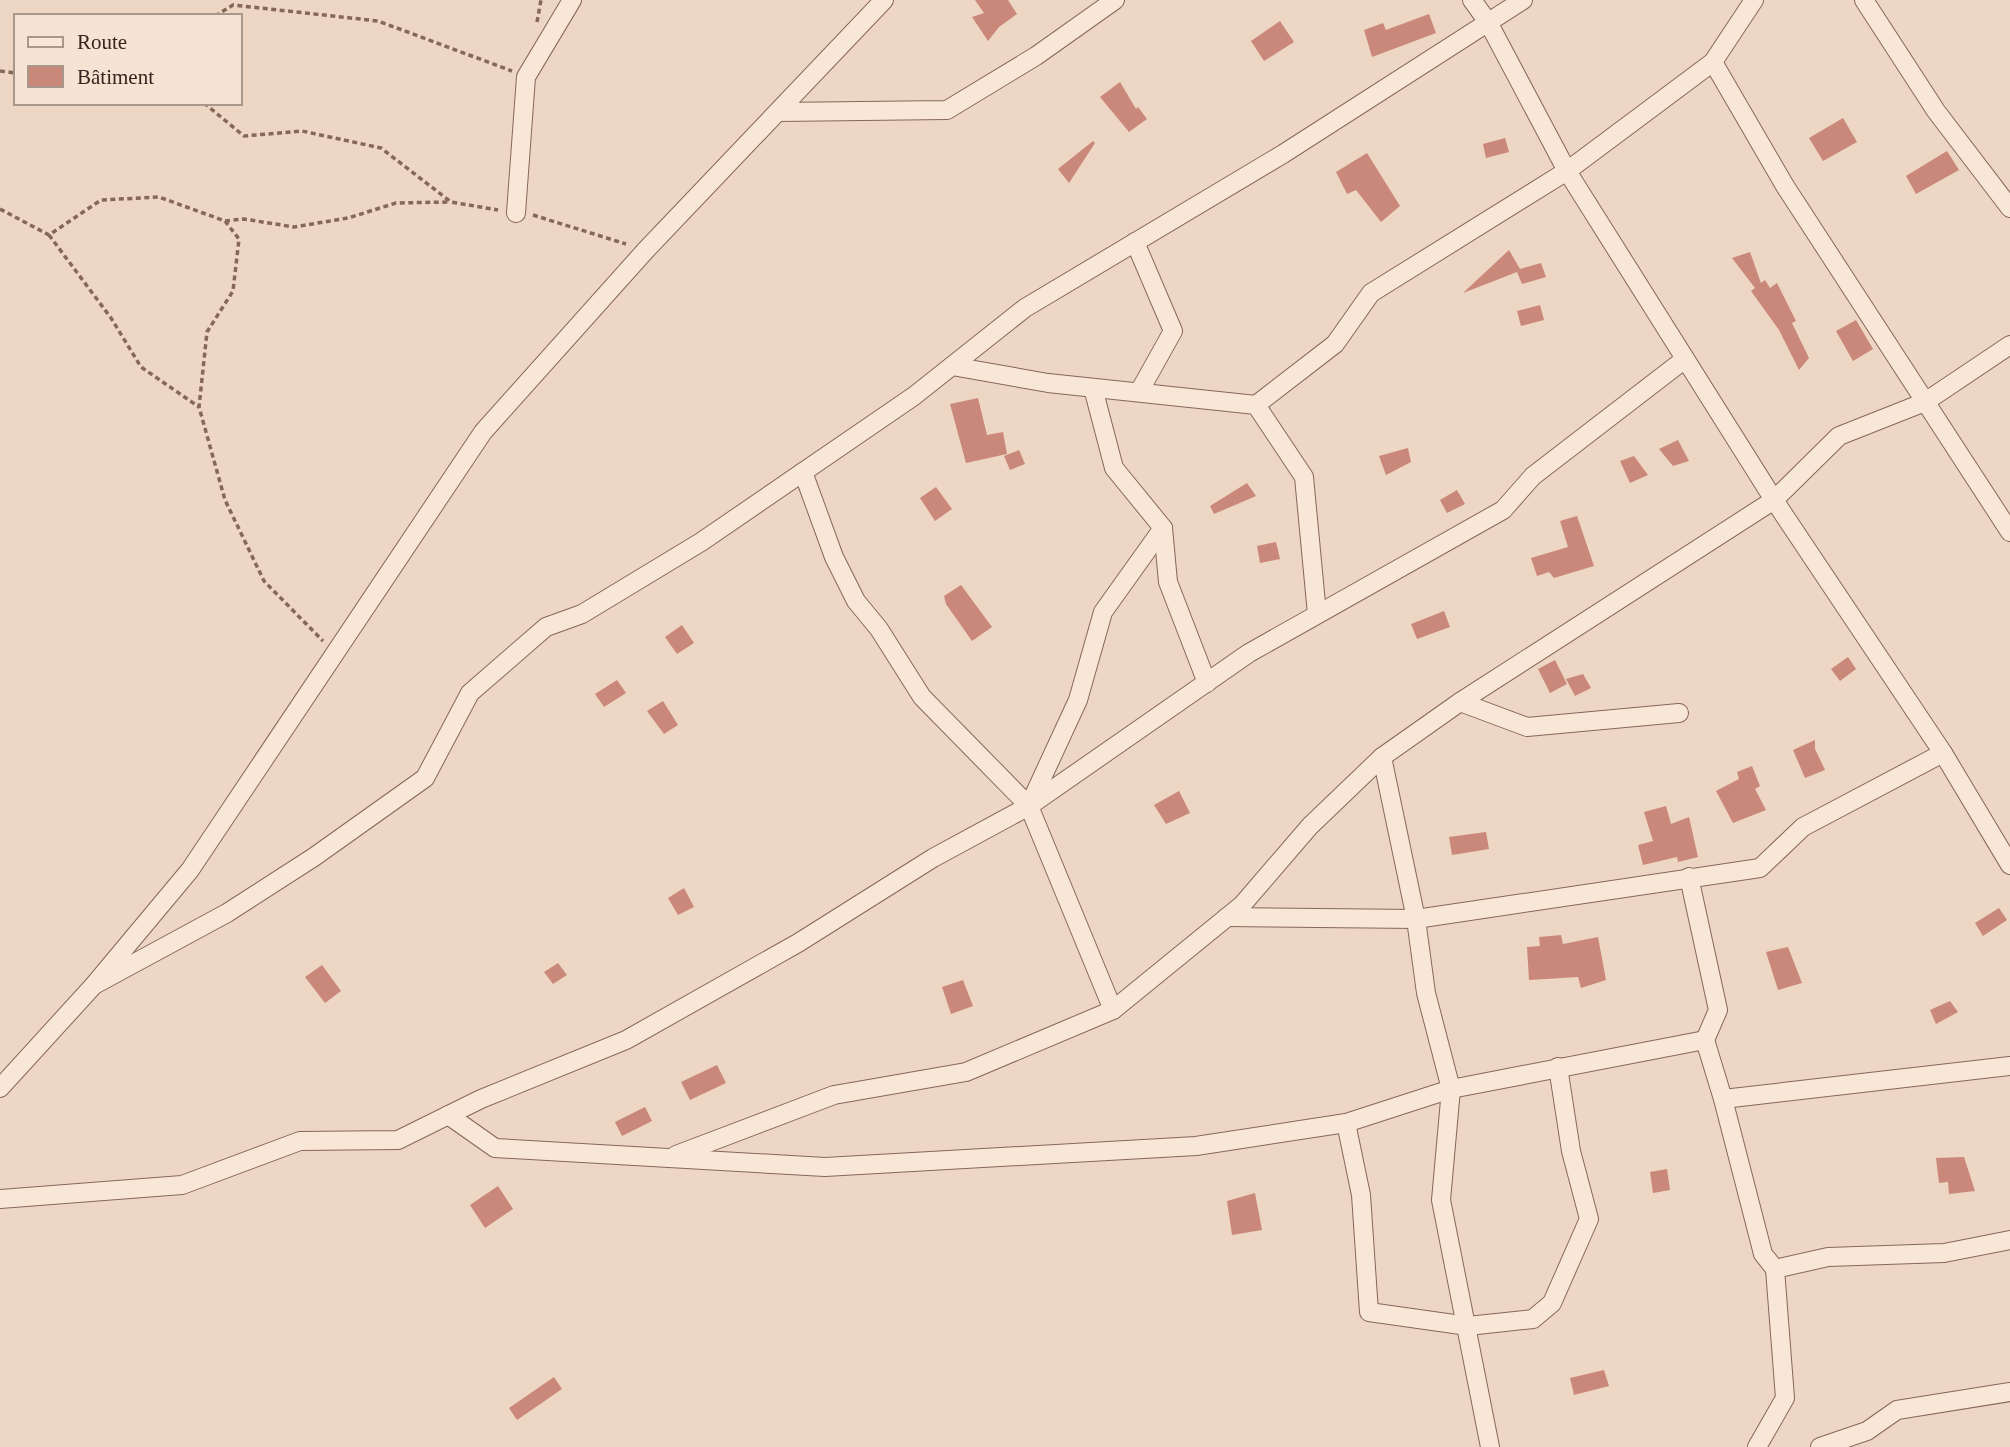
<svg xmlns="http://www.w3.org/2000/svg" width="2010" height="1447" font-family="Georgia,serif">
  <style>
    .building { fill: #ca887a }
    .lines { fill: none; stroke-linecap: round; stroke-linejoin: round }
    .street-casing { stroke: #87675a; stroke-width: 20 }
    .path { stroke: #87675a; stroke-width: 3.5; stroke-dasharray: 5 3.5; stroke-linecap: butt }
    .street { stroke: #f8e6d6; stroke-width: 18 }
  </style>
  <rect width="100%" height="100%" fill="#edd6c3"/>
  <g class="building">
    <path d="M975 0H1008L1017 14 999 27 988 41 972 17 984 13Z"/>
    <path d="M1429 14 1436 33 1372 57 1364 30 1383 23 1386 30Z"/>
    <path d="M1280 21 1294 42 1264 61 1251 41Z"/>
    <path d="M1120 82 1136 109 1138 107 1147 119 1129 132 1100 97Z"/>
    <path d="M1843 118 1857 142 1823 161 1809 138Z"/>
    <path d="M1505 138 1509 152 1486 158 1483 144Z"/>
    <path d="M1093 141 1095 143 1069 183 1058 169Z"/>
    <path d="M1947 151 1959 170 1916 194 1906 176Z"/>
    <path d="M1367 153 1400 206 1381 222 1356 190 1347 194 1336 172Z"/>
    <path d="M1509 250 1520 269 1541 263 1546 277 1522 284 1517 272 1463 293Z"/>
    <path d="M1750 252 1761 283 1765 280 1770 288 1777 283 1796 321 1792 323 1809 358 1799 370 1779 330 1751 291 1755 288 1732 258Z"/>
    <path d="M1540 305 1544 320 1521 326 1517 311Z"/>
    <path d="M1856 320 1873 349 1853 361 1836 331Z"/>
    <path d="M978 398 987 435 1003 432 1007 454 966 463 950 404Z"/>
    <path d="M1678 440 1689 461 1673 466 1659 449Z"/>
    <path d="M1408 448 1411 462 1386 475 1379 456Z"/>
    <path d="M1019 450 1025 464 1010 470 1004 456Z"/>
    <path d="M1634 456 1648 475 1630 483 1620 461Z"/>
    <path d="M1247 483 1256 496 1214 514 1210 506Z"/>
    <path d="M936 487 952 509 935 521 920 498Z"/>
    <path d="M1457 490 1465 504 1447 513 1440 500Z"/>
    <path d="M1577 516 1594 566 1554 578 1549 572 1537 576 1531 558 1568 547 1560 521Z"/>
    <path d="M1276 542 1280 559 1260 563 1257 546Z"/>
    <path d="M961 585 992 627 972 641 946 604 944 596Z"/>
    <path d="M1444 611 1450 627 1417 639 1411 624Z"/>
    <path d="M682 625 694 643 677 654 665 637Z"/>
    <path d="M1848 657 1856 669 1840 681 1831 669Z"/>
    <path d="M1555 660 1567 684 1550 693 1538 669Z"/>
    <path d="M1583 674 1591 688 1575 696 1566 679Z"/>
    <path d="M617 680 626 693 604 707 595 694Z"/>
    <path d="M663 701 678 725 664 734 647 711Z"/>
    <path d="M1815 740V749L1825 770 1805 778 1793 750Z"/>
    <path d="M1752 766 1760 786 1755 789 1766 810 1733 823 1716 791 1739 779 1737 772Z"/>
    <path d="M1179 791 1190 813 1166 824 1154 805Z"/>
    <path d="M1666 806 1671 824 1689 817 1698 857 1678 862 1677 857 1643 865 1638 845 1653 841 1644 812Z"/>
    <path d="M1486 832 1489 849 1452 855 1449 837Z"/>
    <path d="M684 888 694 907 678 915 668 898Z"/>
    <path d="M1999 908 2007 920 1983 936 1975 923Z"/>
    <path d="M1561 935 1563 944 1598 937 1606 980 1581 988 1578 977 1529 980 1527 947 1540 946 1539 937Z"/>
    <path d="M1788 947 1802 983 1778 990 1766 952Z"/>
    <path d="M558 963 567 975 553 984 544 972Z"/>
    <path d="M322 965 341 991 325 1003 305 977Z"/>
    <path d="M963 980 973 1006 951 1014 942 987Z"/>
    <path d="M1950 1001 1958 1012 1936 1024 1930 1010Z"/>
    <path d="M717 1065 726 1083 690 1100 681 1082Z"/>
    <path d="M645 1107 652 1121 622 1136 615 1122Z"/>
    <path d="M1964 1157 1975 1191 1949 1194 1948 1182 1939 1183 1936 1158Z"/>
    <path d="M1667 1169 1670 1190 1653 1193 1650 1172Z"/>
    <path d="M498 1186 513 1209 485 1228 470 1205Z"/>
    <path d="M1255 1193 1262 1230 1232 1235 1227 1201Z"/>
    <path d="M1604 1370 1609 1386 1574 1395 1570 1378Z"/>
    <path d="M554 1377 562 1389 517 1420 509 1408Z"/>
  </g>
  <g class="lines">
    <g class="street-casing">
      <g id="street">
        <path d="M1472 0 1488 22 1567 171 1774 500 1943 753 2010 865"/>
        <path d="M1864 0 1936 111 2010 208"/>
        <path d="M1713 62 1785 186 2010 532"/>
        <path d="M778 112 947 110 1036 56 1115 0"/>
        <path d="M516 213 526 77 572 0"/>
        <path d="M1135 242 1173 331 1139 392"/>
        <path d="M952 366 1048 383 1256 405"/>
        <path d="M1093 388 1114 468 1163 528 1168 582 1207 683"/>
        <path d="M803 472 834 557 856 601 879 629 922 697 1029 806 1113 1010"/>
        <path d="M1317 614 1304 477 1256 405 1335 344 1371 293 1567 171 1713 62 1754 0"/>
        <path d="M1460 702 1527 727 1679 713"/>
        <path d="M1382 757 1416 919 1426 993 1451 1089 1441 1200 1490 1447"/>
        <path d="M1029 806 1078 700 1103 612 1163 528"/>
        <path d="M1689 877 1718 1010 1705 1040"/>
        <path d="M1227 917 1416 919 1760 868 1803 827 1943 753"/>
        <path d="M94 985 227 913 314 857 425 778 470 693 546 627 582 614 701 542 914 396 1025 308 1283 154 1523 0"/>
        <path d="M0 1088 94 985 190 870 483 432 645 251 884 0"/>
        <path d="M1723 1099 1763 1254 1775 1269 1828 1257 1944 1253 2010 1240"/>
        <path d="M448 1115 495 1148 825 1167 1196 1146 1346 1123 1451 1089 1705 1040 1723 1099 2010 1066"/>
        <path d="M1346 1123 1361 1195 1369 1312 1468 1326 1533 1319 1552 1303 1589 1219 1571 1151 1558 1067"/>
        <path d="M676 1155 834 1095 966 1072 1113 1010 1242 905 1310 826 1382 757 1460 702 1774 500 1839 436 1925 402 2010 345"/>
        <path d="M0 1199 182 1185 300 1141 398 1140 481 1099 626 1040 798 943 933 858 1029 806 1249 653 1503 510 1533 476 1685 359"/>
        <path d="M1757 1447 1785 1398 1775 1269"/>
        <path d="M1820 1447 1867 1431 1897 1410 2010 1392"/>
      </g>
    </g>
    <g class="path">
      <path d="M215 16 233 5 378 21 512 71"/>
      <path d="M537 22 541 0"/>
      <path d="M0 71 16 73"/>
      <path d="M204 103 244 136 302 131 381 148 451 202 498 210"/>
      <path d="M0 209 49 235 101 200 159 197 225 221 244 219 294 227 348 218 396 203 449 202"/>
      <path d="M533 215 626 244"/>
      <path d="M225 221 239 239 233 291 207 332 199 407 225 500 264 581 323 641"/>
      <path d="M49 235 111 318 141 367 199 407"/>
    </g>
    <use href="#street" class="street"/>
  </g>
  <rect x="14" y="14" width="228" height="91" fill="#f5e3d3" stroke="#a9978b" stroke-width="2"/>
  <rect x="28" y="37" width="35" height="10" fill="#f8e6d6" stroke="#a9978b" stroke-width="2"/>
  <text x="77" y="49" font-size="21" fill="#37241e">Route</text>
  <rect x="28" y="66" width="35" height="21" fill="#ca887a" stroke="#a9978b" stroke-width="2"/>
  <text x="77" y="84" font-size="21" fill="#37241e">Bâtiment</text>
</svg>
